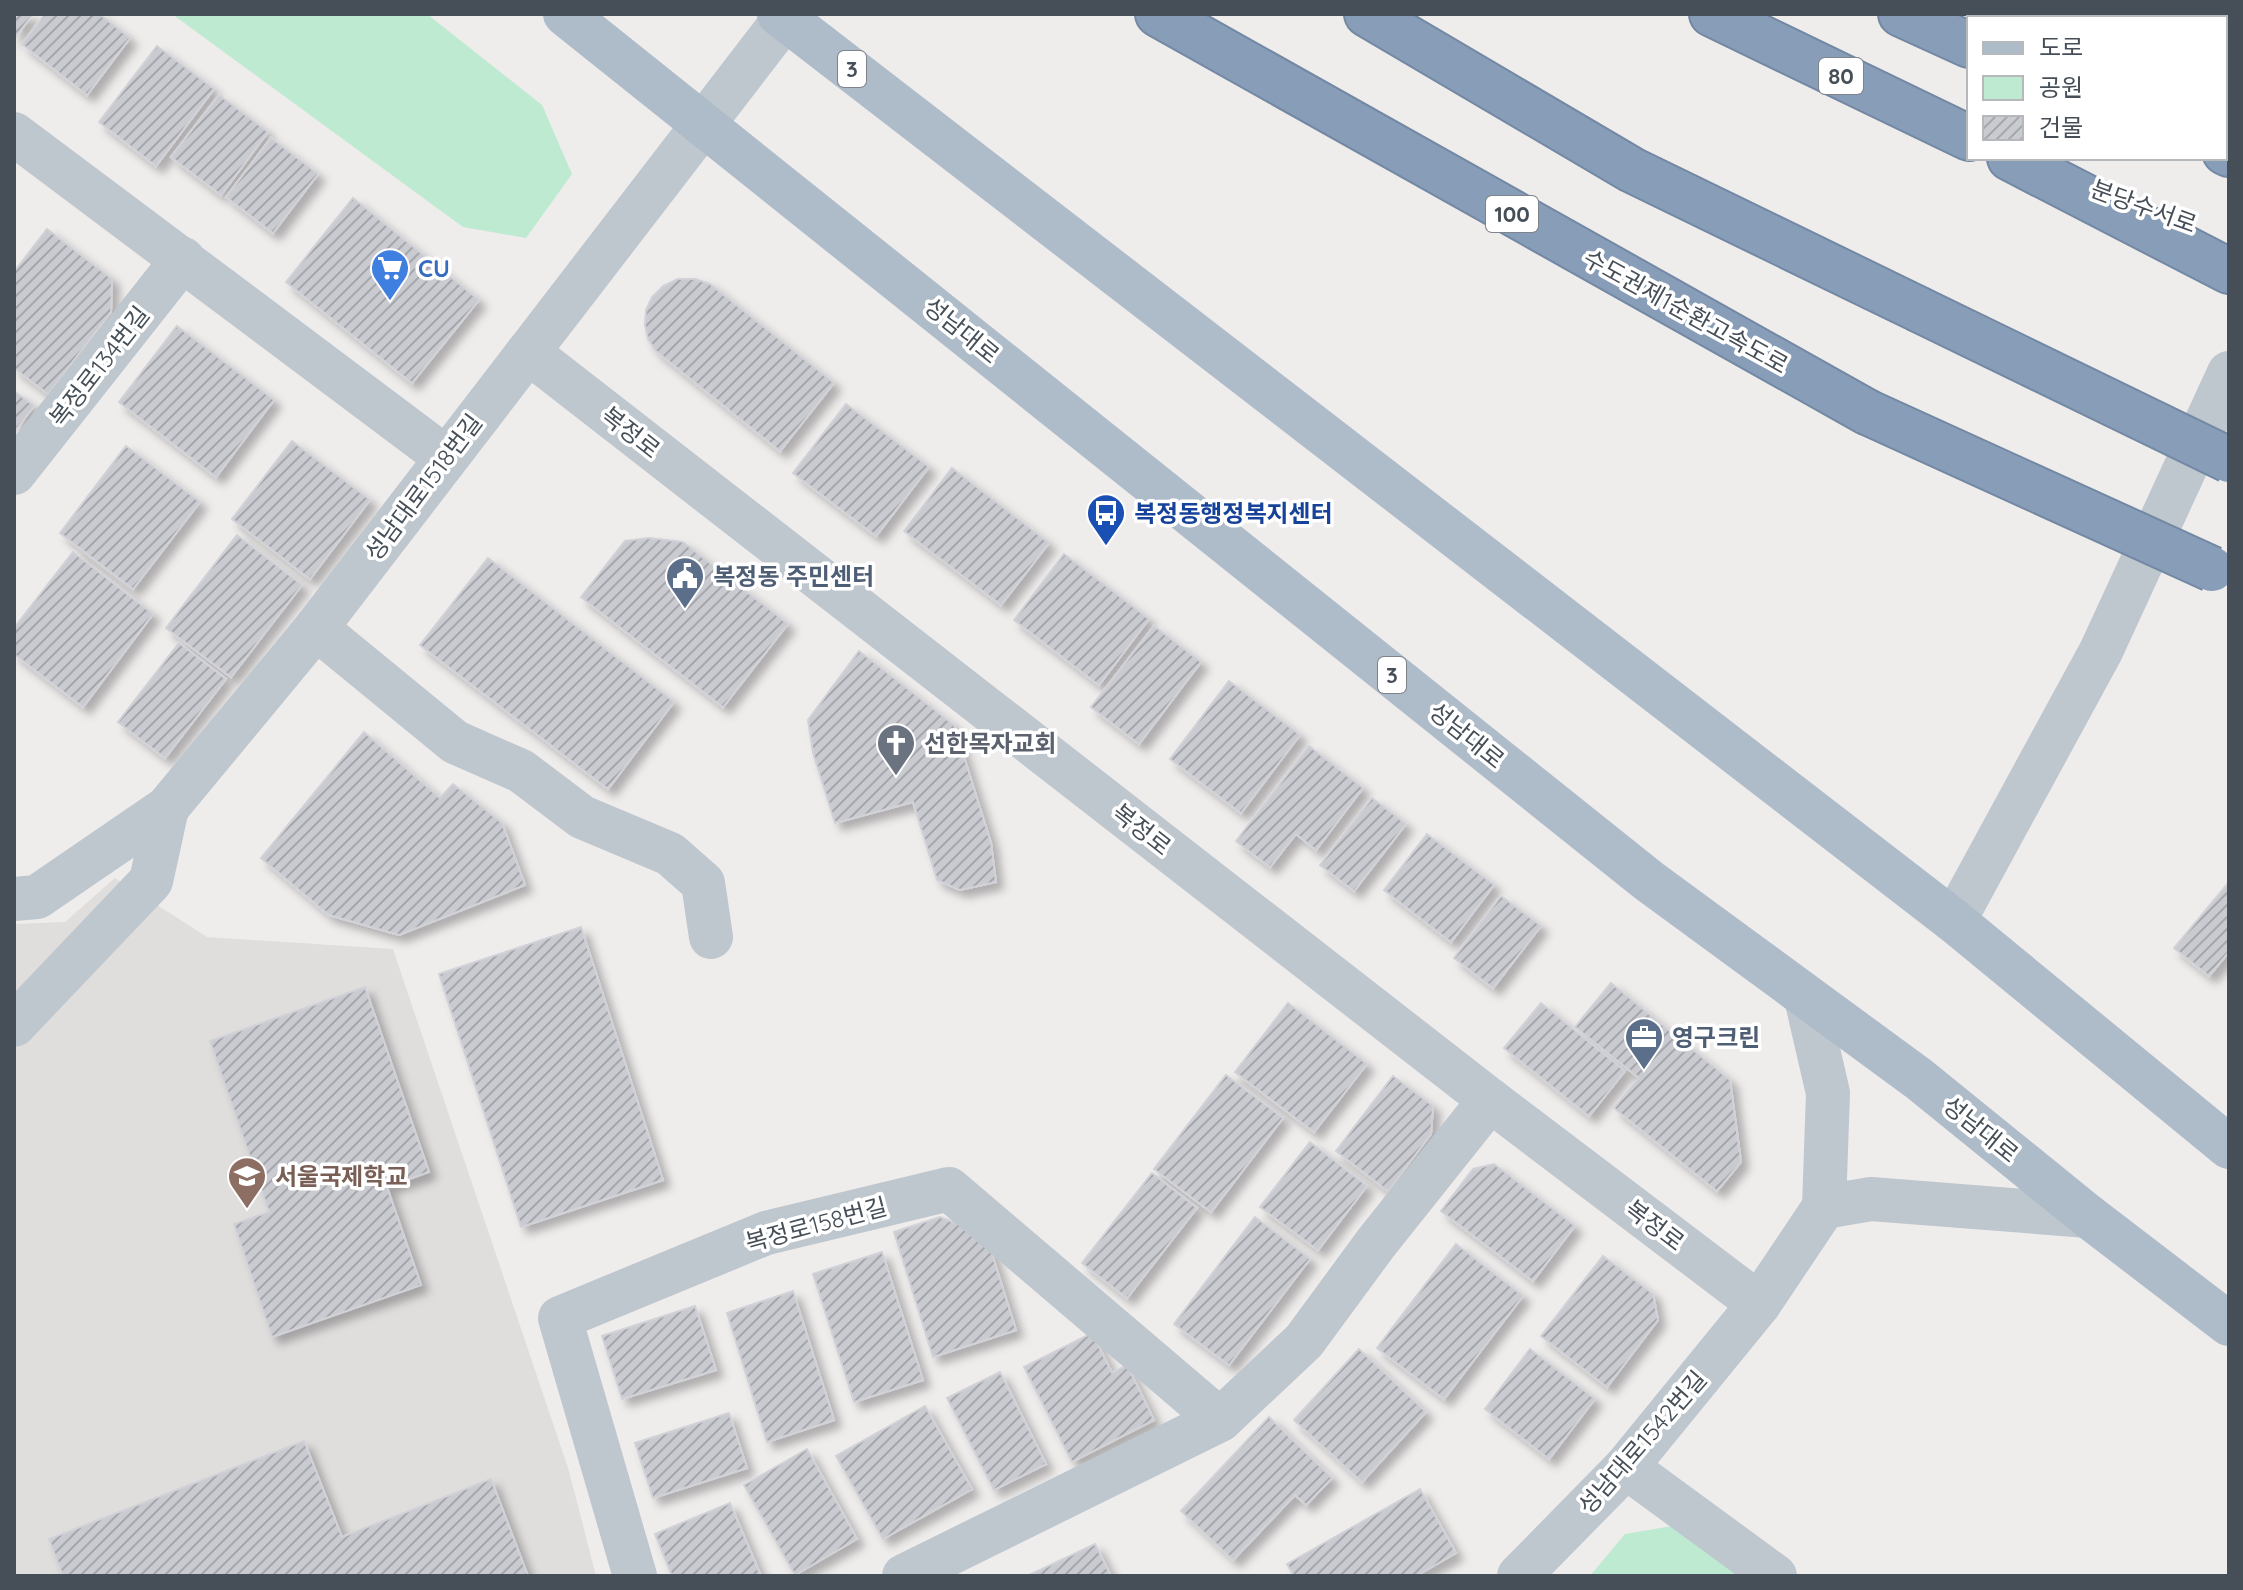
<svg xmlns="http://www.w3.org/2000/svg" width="2243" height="1590" viewBox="0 0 2243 1590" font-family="Quicksand,'Noto Sans KR',sans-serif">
  <defs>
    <pattern id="building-hatch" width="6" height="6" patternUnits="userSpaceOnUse" patternTransform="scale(2)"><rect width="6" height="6" fill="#cacbd1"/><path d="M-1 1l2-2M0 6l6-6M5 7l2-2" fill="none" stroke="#a6a7ac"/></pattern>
    <filter id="shadow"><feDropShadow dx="7" dy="7" stdDeviation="4" flood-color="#0004"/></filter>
  </defs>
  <rect width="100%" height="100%" fill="#efecec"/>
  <polygon fill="#e0dddd" points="115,878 207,937 393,949 569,1471 596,1576 14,1576 14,924 65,922"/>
  <g fill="#bdead0">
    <polygon points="172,14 427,14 542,105 572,174 526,238 463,227"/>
    <polygon points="1672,1526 1744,1576 1590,1576 1625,1534"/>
  </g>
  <g fill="url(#building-hatch)" stroke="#d1d2d8" stroke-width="2" filter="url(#shadow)">
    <polygon points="14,14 33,14 14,39"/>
    <polygon points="45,14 99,14 130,38 87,95 22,44"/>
    <polygon points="157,46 214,89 156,166 99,122"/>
    <polygon points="219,95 268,132 221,195 171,157"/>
    <polygon points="271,138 318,174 273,233 226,197"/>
    <polygon points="353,198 479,300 412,383 286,282"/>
    <polygon points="47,229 112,279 111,312 48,394 14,368 14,272"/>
    <polygon points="678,279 695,279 710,284 834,383 780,451 656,351 648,339 645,325 646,310 652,297 663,286"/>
    <polygon points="177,326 274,400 216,477 119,402"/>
    <polygon points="14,391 34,406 14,432"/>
    <polygon points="846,404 929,467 876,536 793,473"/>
    <polygon points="292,441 370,500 310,579 232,519"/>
    <polygon points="126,446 200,502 133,589 60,533"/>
    <polygon points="952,468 1049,543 1001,605 904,531"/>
    <polygon points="237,535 302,585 231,677 166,628"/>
    <polygon points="649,538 683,542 788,624 723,707 581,597 625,541"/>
    <polygon points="73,552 153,614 83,707 14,654 14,628"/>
    <polygon points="1064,554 1149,619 1099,685 1014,620"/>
    <polygon points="488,558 674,702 608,789 420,645"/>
    <polygon points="1154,626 1201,662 1139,744 1091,707"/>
    <polygon points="179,643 226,679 165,758 118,722"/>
    <polygon points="859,651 954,725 991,843 996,882 960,890 937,880 913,802 835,823 813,753 808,720"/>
    <polygon points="1229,681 1300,735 1241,813 1170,759"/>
    <polygon points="364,732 440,798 453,784 502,823 525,885 399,935 329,915 261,858"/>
    <polygon points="1309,746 1363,788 1316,850 1296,834 1270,867 1236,841"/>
    <polygon points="1372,798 1406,824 1354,891 1320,865"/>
    <polygon points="1427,834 1494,885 1451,942 1384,890"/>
    <polygon points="2229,882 2229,952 2209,976 2174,948"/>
    <polygon points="1501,896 1541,926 1493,988 1454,958"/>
    <polygon points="581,927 663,1180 521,1227 439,974"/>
    <polygon points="1611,983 1730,1080 1741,1162 1717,1191 1614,1108 1639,1078 1575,1027"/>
    <polygon points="365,987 429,1172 387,1187 421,1285 272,1337 234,1224 269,1212 210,1041"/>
    <polygon points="1288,1003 1367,1064 1314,1132 1235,1072"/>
    <polygon points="1541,1003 1625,1071 1589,1116 1504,1048"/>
    <polygon points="1226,1075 1283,1118 1211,1212 1154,1169"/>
    <polygon points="1393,1076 1433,1106 1431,1134 1388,1191 1336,1151"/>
    <polygon points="1310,1142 1367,1186 1318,1250 1260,1207"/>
    <polygon points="1494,1164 1575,1226 1533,1281 1441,1211 1473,1169"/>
    <polygon points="1152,1173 1197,1208 1127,1298 1082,1263"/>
    <polygon points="940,1217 986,1235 1016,1330 933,1357 894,1232"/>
    <polygon points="1255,1217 1310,1259 1229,1365 1174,1324"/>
    <polygon points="1456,1244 1523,1296 1444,1399 1377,1348"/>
    <polygon points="882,1252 923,1380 854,1402 813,1274"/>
    <polygon points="1603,1256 1653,1294 1658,1320 1607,1387 1541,1336"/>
    <polygon points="793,1291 834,1420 767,1442 727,1313"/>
    <polygon points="695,1306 716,1370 622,1399 602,1336"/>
    <polygon points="1092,1333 1112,1373 1127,1365 1154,1420 1072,1462 1024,1367"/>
    <polygon points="1359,1349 1426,1412 1362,1482 1294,1420"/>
    <polygon points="1530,1349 1595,1399 1549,1459 1485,1409"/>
    <polygon points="1000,1372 1046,1464 994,1490 947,1398"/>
    <polygon points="925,1406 972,1489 883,1539 836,1456"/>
    <polygon points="729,1413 747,1468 653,1498 635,1443"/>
    <polygon points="1269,1417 1332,1478 1306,1505 1295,1495 1233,1560 1181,1511"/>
    <polygon points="304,1441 342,1537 491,1479 528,1576 63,1576 49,1539"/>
    <polygon points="807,1449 857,1539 795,1575 744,1485"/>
    <polygon points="1420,1489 1456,1553 1416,1576 1294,1576 1287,1564"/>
    <polygon points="730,1503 761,1576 672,1576 655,1534"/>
    <polygon points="1095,1544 1111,1576 1027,1576"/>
  </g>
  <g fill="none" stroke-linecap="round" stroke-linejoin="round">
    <g stroke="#7388a3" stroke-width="48">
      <g id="highway">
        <polyline points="1158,14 1867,412"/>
        <polyline points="1367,14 1632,170 1918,309"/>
        <polyline points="1712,14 1969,138"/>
        <polyline points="1901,14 1969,45"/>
        <polyline points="2225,152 2229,154"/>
        <polyline points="2010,158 2229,271"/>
      </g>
    </g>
    <g stroke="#bec6ce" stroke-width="44">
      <polyline points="14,134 445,457"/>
      <polyline points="528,352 1490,1100 1759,1304"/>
      <polyline points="14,473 183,259"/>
      <polyline points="316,628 455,742 521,771 582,817 670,854 703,883 711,937"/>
      <polyline points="14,899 37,897 167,808 316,628 785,18"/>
      <polyline points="1954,921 2101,651 2229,373"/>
      <polyline points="14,1025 151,881 167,808"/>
      <polyline points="1824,1207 1871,1199 2088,1216"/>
      <polyline points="1626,1467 1775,1576"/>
      <polyline points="635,1576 560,1318 766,1233 949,1189 1220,1420"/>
      <polyline points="904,1576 1220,1420 1304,1341 1376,1243 1490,1100"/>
      <polyline points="1519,1576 1626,1467 1759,1304 1824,1207 1828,1093 1806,998"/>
    </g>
    <g stroke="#aebbc9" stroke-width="44">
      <polyline points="565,14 1649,881 1919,1079 2088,1216 2229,1324"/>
      <polyline points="779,14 1954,921 2229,1147"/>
    </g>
    <use href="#highway" stroke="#889db8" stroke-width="44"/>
    <g stroke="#7388a3" stroke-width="48" stroke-linecap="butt">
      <g id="highway-bridge">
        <polyline points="1918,309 2229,460"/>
        <polyline points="1867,412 2212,569"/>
      </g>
    </g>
    <use href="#highway-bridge" stroke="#889db8" stroke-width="44"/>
  </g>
  <defs>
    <g id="supermarket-pin" transform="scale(2)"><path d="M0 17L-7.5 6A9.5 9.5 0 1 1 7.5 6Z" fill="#3f7fe0" stroke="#fff"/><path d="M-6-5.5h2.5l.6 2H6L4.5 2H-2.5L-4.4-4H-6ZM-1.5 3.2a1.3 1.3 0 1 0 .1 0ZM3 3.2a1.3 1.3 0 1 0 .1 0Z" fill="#fff"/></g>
    <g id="bus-pin" transform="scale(2)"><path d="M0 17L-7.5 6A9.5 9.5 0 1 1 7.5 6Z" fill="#1a4fb4" stroke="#fff"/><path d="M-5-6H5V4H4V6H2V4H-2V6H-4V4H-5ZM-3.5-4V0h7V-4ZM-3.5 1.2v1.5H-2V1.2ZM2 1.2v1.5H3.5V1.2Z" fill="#fff"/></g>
    <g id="civic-pin" transform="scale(2)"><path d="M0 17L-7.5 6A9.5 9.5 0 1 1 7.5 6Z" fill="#5c6f8a" stroke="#fff"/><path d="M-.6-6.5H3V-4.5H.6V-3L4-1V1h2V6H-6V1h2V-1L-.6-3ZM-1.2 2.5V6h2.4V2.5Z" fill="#fff"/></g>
    <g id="church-pin" transform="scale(2)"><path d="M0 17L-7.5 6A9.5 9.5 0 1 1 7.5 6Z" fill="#6b7280" stroke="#fff"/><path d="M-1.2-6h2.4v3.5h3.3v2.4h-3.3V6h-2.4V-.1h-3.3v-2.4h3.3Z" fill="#fff"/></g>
    <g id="office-pin" transform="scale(2)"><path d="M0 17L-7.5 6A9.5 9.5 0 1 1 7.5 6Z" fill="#5c6f8a" stroke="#fff"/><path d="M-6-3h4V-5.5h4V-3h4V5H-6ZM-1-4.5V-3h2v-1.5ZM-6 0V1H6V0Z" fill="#fff"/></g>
    <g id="school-pin" transform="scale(2)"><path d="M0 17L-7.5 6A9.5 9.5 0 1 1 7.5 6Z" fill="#8d6e63" stroke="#fff"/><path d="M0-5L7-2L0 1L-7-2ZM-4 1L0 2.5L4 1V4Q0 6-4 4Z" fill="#fff"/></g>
  </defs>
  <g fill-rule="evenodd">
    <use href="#supermarket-pin" x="390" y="268"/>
    <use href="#bus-pin" x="1106" y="513"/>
    <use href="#civic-pin" x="685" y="576"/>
    <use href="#church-pin" x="896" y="743"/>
    <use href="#office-pin" x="1644" y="1037"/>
    <use href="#school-pin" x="247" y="1176"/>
  </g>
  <g text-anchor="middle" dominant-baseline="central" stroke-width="7" stroke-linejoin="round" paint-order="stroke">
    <g fill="#fff" stroke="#7e848a" stroke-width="2">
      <rect x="838" y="51" width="28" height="36" rx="6"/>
      <rect x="1819" y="58" width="44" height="36" rx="6"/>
      <rect x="1486" y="196" width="52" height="36" rx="6"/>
      <rect x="1378" y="657" width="28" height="36" rx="6"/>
    </g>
    <g font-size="22" font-weight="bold" fill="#464f58">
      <text x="852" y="69">3</text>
      <text x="1841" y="76">80</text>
      <text x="1512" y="214">100</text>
      <text x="1392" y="675">3</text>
    </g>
    <g font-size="24" fill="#464f58" stroke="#fff">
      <text transform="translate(2144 206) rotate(20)">분당수서로</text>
      <text transform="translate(1686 311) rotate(29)">수도권제1순환고속도로</text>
      <text transform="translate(962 330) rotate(39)">성남대로</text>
      <text transform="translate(99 366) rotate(-52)">복정로134번길</text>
      <text transform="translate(631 432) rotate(38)">복정로</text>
      <text transform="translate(423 487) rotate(-53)">성남대로1518번길</text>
      <text transform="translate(1467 735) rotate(39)">성남대로</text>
      <text transform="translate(1142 829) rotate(38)">복정로</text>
      <text transform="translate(1981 1129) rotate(39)">성남대로</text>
      <text transform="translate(816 1224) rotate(-15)">복정로158번길</text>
      <text transform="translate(1655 1225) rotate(37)">복정로</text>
      <text transform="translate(1642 1442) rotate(-49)">성남대로1542번길</text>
    </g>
    <g font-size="24" font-weight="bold" fill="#366cbe" stroke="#fff" text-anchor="start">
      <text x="418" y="268">CU</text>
    </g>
    <g font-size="24" font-weight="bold" fill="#164399" stroke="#fff" text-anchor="start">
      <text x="1134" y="513">복정동행정복지센터</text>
    </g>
    <g font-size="24" font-weight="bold" fill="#4e5e75" stroke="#fff" text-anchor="start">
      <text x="713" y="576">복정동 주민센터</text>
      <text x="1672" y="1037">영구크린</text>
    </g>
    <g font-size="24" font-weight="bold" fill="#5b616d" stroke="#fff" text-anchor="start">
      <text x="924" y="743">선한목자교회</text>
    </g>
    <g font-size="24" font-weight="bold" fill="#785e54" stroke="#fff" text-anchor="start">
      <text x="275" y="1176">서울국제학교</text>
    </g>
  </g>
  <rect width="2243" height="1590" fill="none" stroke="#464f58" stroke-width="32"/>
  <rect x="1967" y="16" width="260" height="144" fill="#ffffff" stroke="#b5b9bc" stroke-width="2"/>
  <rect x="1983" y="42" width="40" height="12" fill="#aebbc9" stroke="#b5b9bc" stroke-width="2"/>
  <text x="2039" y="56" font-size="24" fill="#464f58">도로</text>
  <rect x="1983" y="76" width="40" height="24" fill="#bdead0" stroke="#b5b9bc" stroke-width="2"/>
  <text x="2039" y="96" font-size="24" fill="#464f58">공원</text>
  <rect x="1983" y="116" width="40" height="24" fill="url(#building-hatch)" stroke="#b5b9bc" stroke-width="2"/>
  <text x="2039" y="136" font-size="24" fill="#464f58">건물</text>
</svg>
